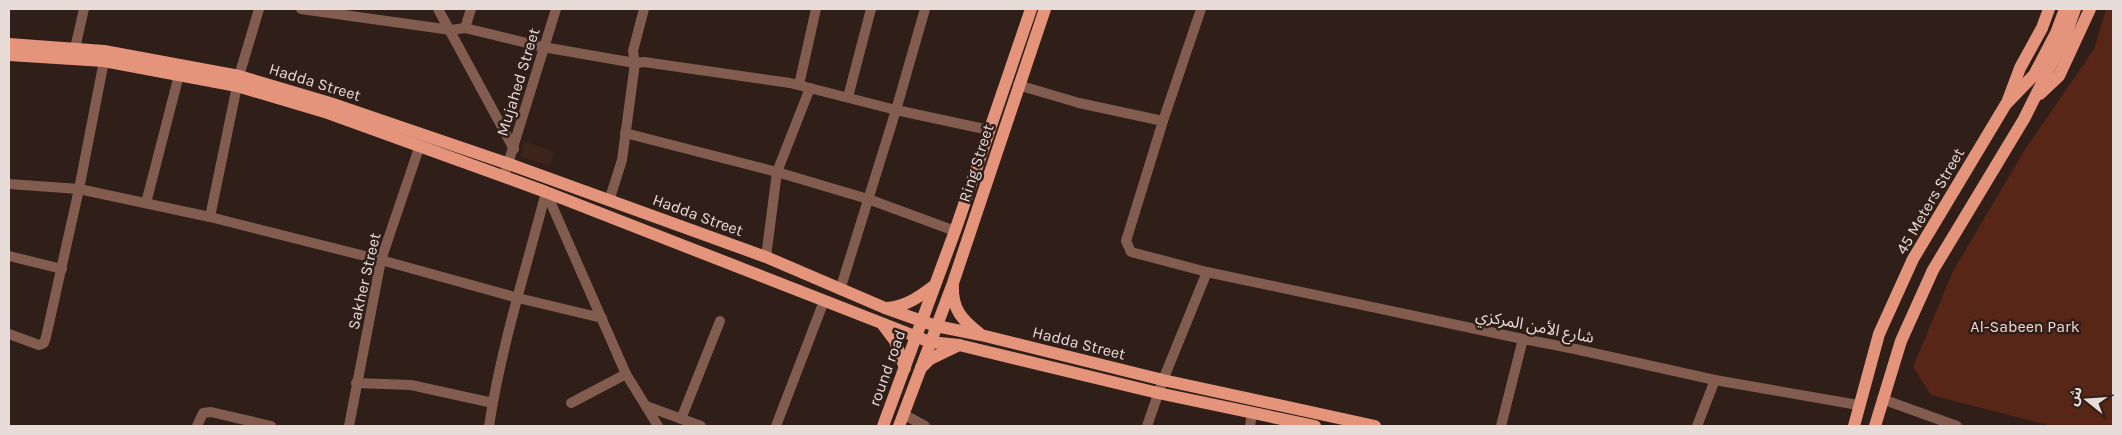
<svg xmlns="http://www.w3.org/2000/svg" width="2122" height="435" viewBox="0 0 2122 435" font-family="Karla,'Noto Sans Arabic',sans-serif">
  <rect width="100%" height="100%" fill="#301e19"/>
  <polygon fill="#3c241c" points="524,141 555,153 549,166 521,157"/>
  <polygon fill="#572616" points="2106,9 2113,9 2113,426 2051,426 1931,395 1913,367 1953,271 2024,151 2094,49"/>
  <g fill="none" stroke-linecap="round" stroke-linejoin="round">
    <g stroke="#835c50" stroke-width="10">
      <polyline points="301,9 451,30 465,28 543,47 635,63 644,62 790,83 896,110 989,130"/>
      <polyline points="438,9 514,149"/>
      <polyline points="1201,9 1163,121 1126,241 1131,252 1207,272 1523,339 1575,349 1715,380 1858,405"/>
      <polyline points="465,28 471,9"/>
      <polyline points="75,48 84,9"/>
      <polyline points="239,76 259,9"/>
      <polyline points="799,85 816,9"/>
      <polyline points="1018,85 1079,103 1163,121"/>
      <polyline points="848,97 871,9"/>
      <polyline points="625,133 777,172 868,199 955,231"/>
      <polyline points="506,170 556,9"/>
      <polyline points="9,184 79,189 210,217 381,260 518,298 602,318"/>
      <polyline points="546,192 626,374 658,426"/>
      <polyline points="609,201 622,160 635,63 633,51 644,9"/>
      <polyline points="146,203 179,75"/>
      <polyline points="210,217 237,86"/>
      <polyline points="9,256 62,269"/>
      <polyline points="766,257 777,172 810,88"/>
      <polyline points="840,290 896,110 925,9"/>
      <polyline points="9,334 39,345 44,343 46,337 79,189 104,61"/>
      <polyline points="356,383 411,385 493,403"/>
      <polyline points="1882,399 1957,426"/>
      <polyline points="571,403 626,374"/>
      <polyline points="646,406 701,426"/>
      <polyline points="903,414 925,426"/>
      <polyline points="681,419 720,321"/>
      <polyline points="197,426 203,413 211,412 271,426"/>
      <polyline points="349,426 381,260 420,145"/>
      <path d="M489,426C501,347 526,269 546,192"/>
      <polyline points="776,426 824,301"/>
      <polyline points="1147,426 1163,380 1207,272"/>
      <polyline points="1250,426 1252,413"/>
      <polyline points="1501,426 1523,339"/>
      <polyline points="1697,426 1715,380"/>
    </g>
    <g stroke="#e3947b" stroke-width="12">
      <polyline points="9,44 104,51 239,76 330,103 509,164 766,257 885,308 936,326 981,335 1163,380 1375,426"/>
      <polyline points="9,55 104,61 237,86 328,113 546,192 930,342 959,345 1158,393 1315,426"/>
      <polyline points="2040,94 2059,76 2090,9"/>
      <polyline points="2008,100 2020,68 2042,28 2049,9"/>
      <path d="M953,286C952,309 962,320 979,333"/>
      <path d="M887,308C907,306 919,297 935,285"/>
      <polyline points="883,325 895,341 905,368"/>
      <polyline points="921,368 930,359 959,345"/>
      <polyline points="883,426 955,231 1031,9"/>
      <polyline points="899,426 953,283 1045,9"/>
      <polyline points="1854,426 1879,334 1913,259 2006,104 2034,75 2056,33 2065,9"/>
      <polyline points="1875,426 1901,341 1933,270 2024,119 2065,37 2075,9"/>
    </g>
  </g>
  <g text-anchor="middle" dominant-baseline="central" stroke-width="5" stroke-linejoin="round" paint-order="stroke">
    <g font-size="16" fill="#e8dcd8" stroke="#301e19">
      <text transform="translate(315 82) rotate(17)">Hadda Street</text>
      <text transform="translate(518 82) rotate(-73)">Mujahed Street</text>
      <text transform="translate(976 163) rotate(-72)">Ring Street</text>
      <text transform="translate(1930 201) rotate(-60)">45 Meters Street</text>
      <text transform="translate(698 215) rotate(20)">Hadda Street</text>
      <text transform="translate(364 281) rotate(-77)">Sakher Street</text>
      <text transform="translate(1535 326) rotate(11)">شارع الأمن المركزي</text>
      <text transform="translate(1079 343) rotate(14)">Hadda Street</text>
      <text transform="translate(887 368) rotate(-70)">round road</text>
    </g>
    <g font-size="16" fill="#f2d8d0" stroke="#301e19">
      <text x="2025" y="326">Al-Sabeen Park</text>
    </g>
  </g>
  <rect width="2122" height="435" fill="none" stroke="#e8dcd8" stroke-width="20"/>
  <g transform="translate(2087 400) rotate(287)" stroke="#301e19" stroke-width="4" paint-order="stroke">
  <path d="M0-4L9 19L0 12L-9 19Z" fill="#e8dcd8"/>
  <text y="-8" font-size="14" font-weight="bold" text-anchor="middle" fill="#e8dcd8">ش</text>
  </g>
</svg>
